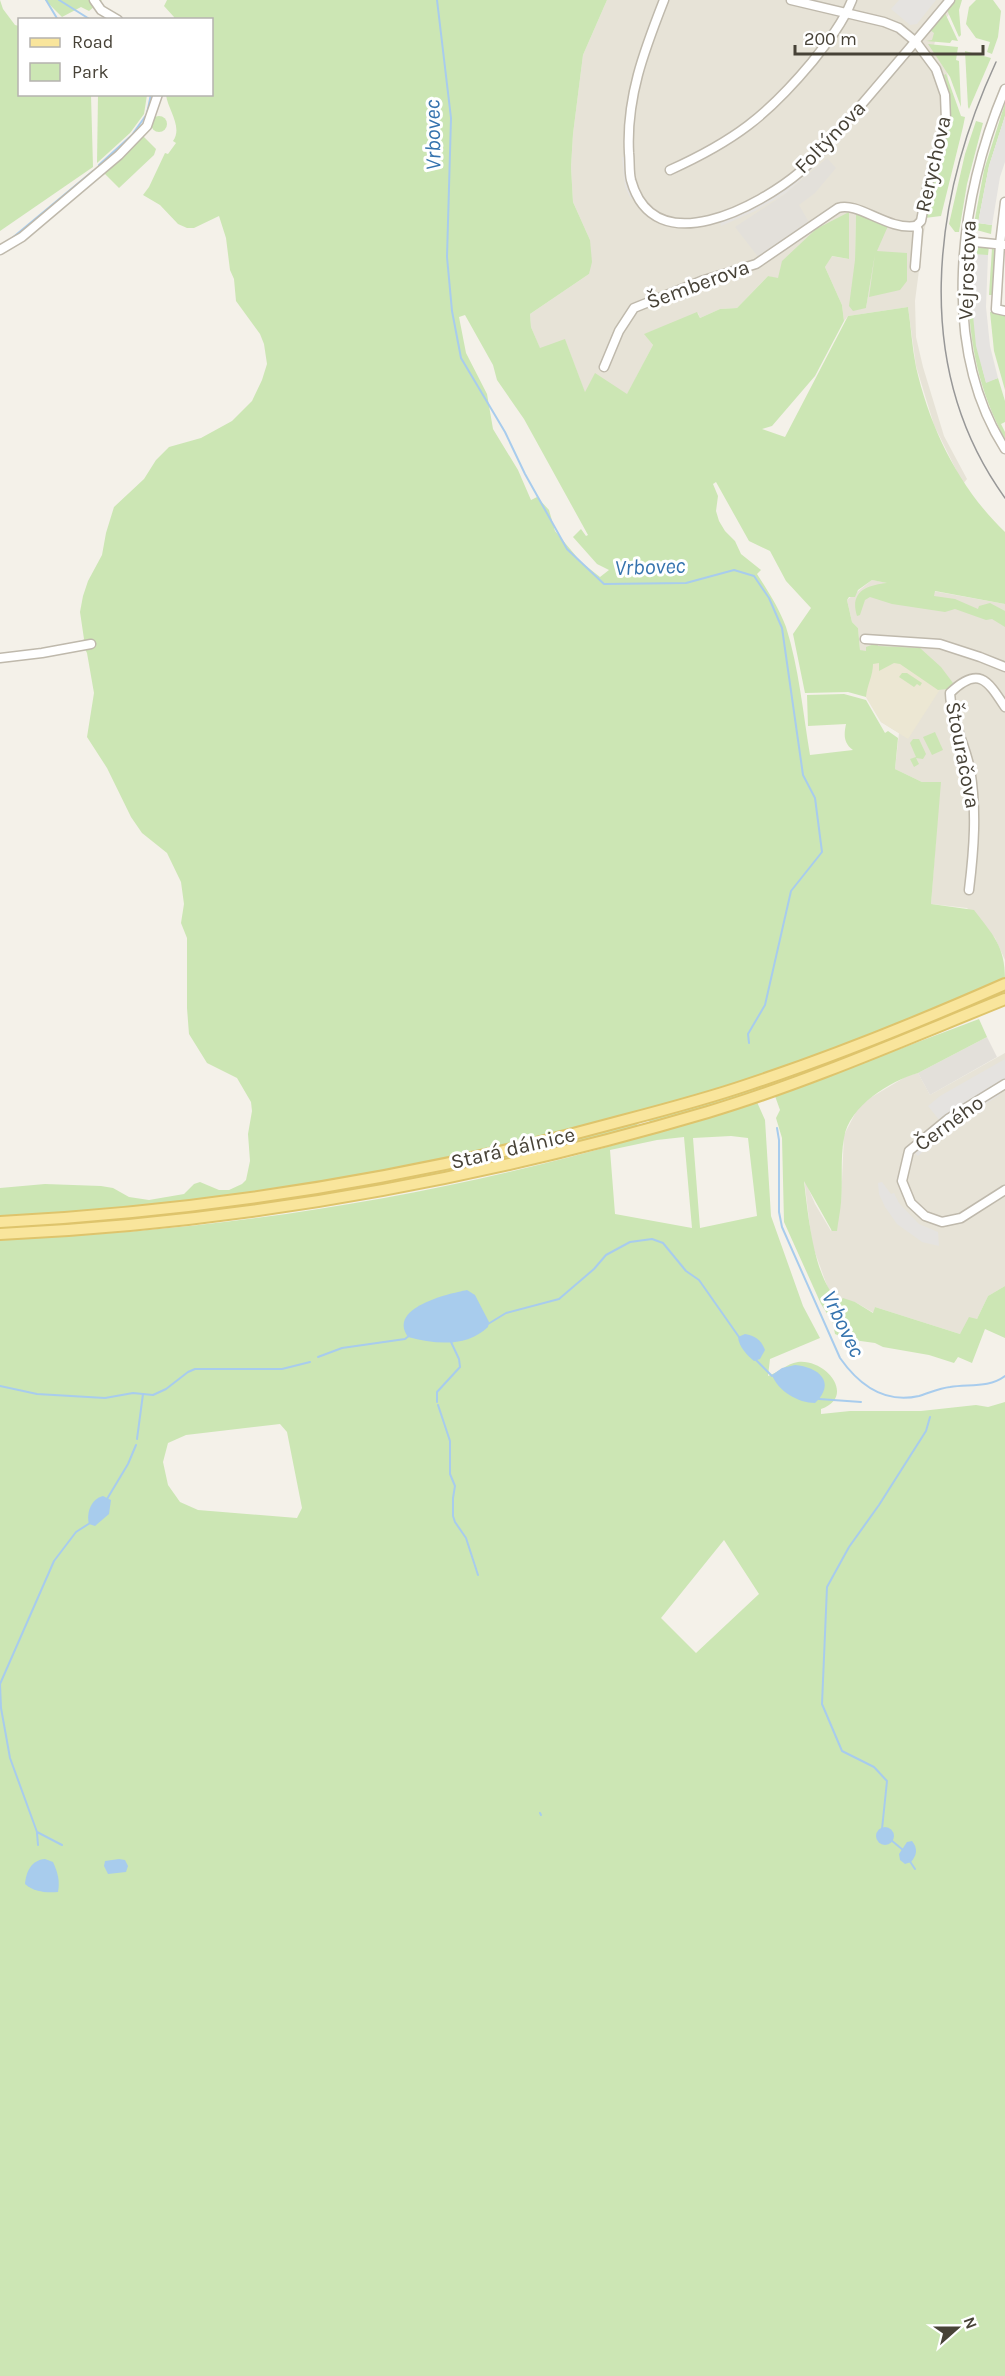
<svg xmlns="http://www.w3.org/2000/svg" width="1005" height="2376" viewBox="0 0 1005 2376" font-family="Karla,sans-serif">
  <rect width="100%" height="100%" fill="#f4f1e9"/>
  <g fill="#e7e3d7" fill-rule="evenodd">
    <path d="M607,0H959L938,30L933,49L947,71L954,125L935,179L924,232L915,301L916,337L923,367L944,436L967,479L963,484L934,425L916,366L908,307L848,316L844,321L842,305L825,267L831,256L849,259V212L778,279L768,276L737,308L720,309L700,318L698,313L645,334L653,345L627,395L595,374L585,393L565,340L540,349L531,327L530,314L589,274L590,240L573,202L571,167L573,134L583,55ZM856,214L874,257L866,308L855,260Z"/>
    <polygon points="872,580 1005,604 1005,960 995,938 967,908 931,904 940,782 922,782 895,769 899,733 881,722 866,697 864,652 860,650 858,628 852,622 847,600"/>
    <polygon points="1005,1053 1005,1286 988,1296 977,1319 960,1334 875,1307 874,1313 855,1302 840,1301 830,1294 812,1244 804,1178 815,1204 831,1231 841,1203 844,1135 858,1108 870,1098 907,1076 918,1073 930,1095"/>
  </g>
  <g fill="#e3e0da">
    <polygon points="827,158 836,168 815,193 799,205 810,224 759,258 735,227 784,195"/>
    <polygon points="987,1037 997,1057 930,1095 918,1073"/>
  </g>
  <polygon fill="#ece7d3" points="864,652 948,677 908,739 881,722 866,697"/>
  <g fill="#cce6b4" fill-rule="evenodd">
    <polygon points="0,0 3,9 15,25 19,26 20,94 91,95 93,167 0,231"/>
    <polygon points="45,0 102,0 89,11 81,7 62,17"/>
    <path d="M167,0H607L583,55L573,134L571,167L573,202L590,240L592,262L589,274L530,314L531,327L540,348L565,339L585,392L595,373L627,394L653,345L644,334L697,312L700,318L720,309L737,308L768,276L778,278L782,261L816,229L849,212V259L832,256L825,267L842,305L844,321L815,376L772,426L762,429L785,437L848,316L908,307C911,327 912,347 916,367C930,428 959,488 1005,532V604L935,591L934,596L955,599L978,609L979,606L990,603L1005,611V627L992,619L986,620L955,609L945,612L892,604L870,597L865,600L860,615L857,616C849,591 868,585 887,583L872,580L858,590L855,597H849L847,600L852,622L858,628L860,650L866,651V647L877,643L878,646L920,648L941,667L953,683L947,689L938,690L900,664L894,663L879,671V663L873,664C873,676 867,685 866,697L848,692L805,693L793,634L811,608L786,581L770,551L749,541L716,482L713,484L718,496L716,511L719,521L725,531L735,541L741,554L761,570L757,574C768,591 779,608 786,627C799,668 803,713 810,755L853,750C843,743 844,734 846,724L808,726L807,695L844,694L866,700L885,733L888,731L898,738L895,769L922,782H941L931,904L974,910C993,935 1005,946 1005,979C919,1017 832,1054 743,1082C502,1157 252,1205 0,1217V1188L45,1184L101,1186L113,1188L129,1197L149,1200L184,1194L194,1184L200,1182L219,1190H229L242,1184L246,1180L250,1161L248,1134L252,1111L251,1102L237,1078L207,1063L189,1034L187,1008V938L181,923L184,904L181,882L167,853L142,833L131,817L107,768L87,737L94,693L87,653L82,643L84,639L80,612L83,596L88,581L102,555L106,533L114,507L144,479L156,460L169,447L201,438L232,421L252,401L262,380L267,364L264,344L260,334L236,301L234,279L230,270L226,238L219,216L194,228H187L178,224L160,205L143,195L149,187L165,153L168,154L176,143L173,141C183,127 168,110 166,95L212,94V20L174,19V17L164,6ZM465,315L493,365L497,380L524,419L588,535L586,536L581,529L573,537L597,564L609,570L600,577L581,562L555,531L549,510L537,497L531,500L518,470L493,429L487,394L466,353L459,317Z"/>
    <polygon points="955,0 962,0 959,10 961,35 959,37 947,10"/>
    <polygon points="976,0 993,0 1001,11 998,37 992,54 987,52 990,42 976,38 966,24 969,7"/>
    <polygon points="945,13 958,41 952,40 950,43 926,41 932,40 934,33 930,30"/>
    <polygon points="928,44 958,47 956,60 959,61 961,107 950,77"/>
    <polygon points="965,51 991,58 969,109 968,107"/>
    <path d="M946,74L961,116L965,117L963,127L941,216L925,218C928,204 931,190 935,176C946,139 958,114 944,75Z"/>
    <polygon points="98,95 147,95 144,114 130,133 97,163"/>
    <polygon points="1005,103 1005,116 989,166 978,223 992,225 991,234 973,229 984,170"/>
    <circle cx="159" cy="124" r="8"/>
    <polygon points="976,121 983,123 967,184 959,232 955,232 949,224 965,154"/>
    <polygon points="142,135 156,149 154,155 119,188 104,173"/>
    <polygon points="856,214 888,226 877,251 907,253 907,281 900,290 869,297 875,254 866,308 853,311 849,306 855,260"/>
    <path d="M977,245L989,246L988,255H974C973,303 973,335 986,382L998,378L1005,401V422L1001,424L1005,432V439C973,381 964,317 971,252Z"/>
    <polygon points="992,248 996,251 994,295 989,295"/>
    <polygon points="990,312 1005,313 1005,390 994,351"/>
    <polygon points="902,673 907,673 922,683 920,686 917,684 914,687 899,677"/>
    <polygon points="935,732 943,750 932,755 923,737"/>
    <polygon points="913,739 919,739 926,754 923,759 916,758 919,764 914,767 910,759 916,757 910,743"/>
    <path d="M1005,991V994C889,1044 771,1088 650,1123L649,1120C770,1083 889,1040 1005,991Z"/>
    <path d="M979,1019L987,1037L918,1073C890,1081 849,1106 844,1138C840,1159 843,1182 841,1203C840,1213 838,1222 837,1231H832L804,1181C808,1213 814,1283 840,1301L843,1298L855,1302L873,1313L875,1307L960,1334L969,1317L977,1319L988,1296L1005,1286V1338L985,1329L972,1363L958,1357L954,1363L929,1355L883,1347L875,1343L846,1339L835,1334L833,1323L821,1304L784,1222L782,1138L776,1118L780,1110L775,1096Z"/>
    <path d="M757,1102L765,1120L771,1216L803,1306L820,1338L770,1359L768,1376C778,1373 786,1364 798,1362C827,1359 856,1397 821,1409V1414L850,1411H921L976,1405L988,1407L1005,1402V2376H0V1239C192,1233 384,1205 570,1157C633,1141 695,1119 757,1102ZM731,1136L748,1138L757,1216L700,1228L693,1138ZM684,1137L692,1228L615,1214L610,1150L657,1140ZM280,1424L287,1432L302,1508L297,1518L198,1510L180,1502L168,1485L163,1462L168,1443L186,1435ZM724,1540L759,1594L696,1653L661,1618Z"/>
    <path d="M637,1123L638,1127L518,1157L420,1178L277,1203L279,1200C400,1181 519,1154 637,1123Z"/>
    <polygon points="255,1203 260,1205 116,1222 0,1230 0,1226 156,1215"/>
  </g>
  <g fill="#e5e3e0">
    <polygon points="899,0 936,0 917,24 910,25 891,9"/>
    <polygon points="1005,116 1005,162 1000,177 992,225 978,223 989,166"/>
    <polygon points="622,157 627,157 630,186 635,197 631,199 625,187"/>
    <polygon points="816,160 819,163 786,193 755,211 721,226 720,222 753,207"/>
    <polygon points="974,254 988,255 986,307 990,346 998,378 986,383 976,346 972,305"/>
    <polygon points="1005,1059 1005,1088 999,1091 1000,1095 960,1120 953,1112 940,1121 928,1106 940,1096"/>
    <polygon points="944,1125 947,1129 918,1156 915,1153"/>
    <polygon points="882,1182 891,1194 894,1193 899,1203 919,1224 938,1232 939,1246 922,1242 897,1224 885,1207 879,1194 878,1183"/>
  </g>
  <g fill="#a8cced">
    <path d="M467,1290L475,1295L489,1322L488,1327C466,1348 435,1344 408,1337C387,1308 447,1294 467,1290Z"/>
    <path d="M745,1334C756,1336 761,1340 765,1350L760,1359L754,1361C747,1355 739,1347 738,1337Z"/>
    <path d="M795,1365C818,1367 837,1382 815,1403C798,1403 778,1391 772,1375L782,1368Z"/>
    <path d="M103,1496L111,1500L109,1514L95,1526L89,1524C86,1513 91,1499 103,1496Z"/>
    <circle cx="885" cy="1836" r="9"/>
    <path d="M912,1841C918,1848 917,1855 911,1862L905,1864L900,1860L899,1854L907,1842Z"/>
    <path d="M45,1859L53,1862C58,1873 60,1881 58,1892C46,1893 34,1892 25,1884C26,1872 31,1860 45,1859Z"/>
    <polygon points="119,1859 125,1860 128,1866 126,1872 108,1874 104,1866 105,1861"/>
  </g>
  <g fill="none" stroke-linecap="round" stroke-linejoin="round">
    <g stroke="#a8cced" stroke-width="2">
      <polyline points="46,0 58,20"/>
      <polyline points="59,0 91,20"/>
      <polyline points="437,0 451,118 447,257 452,311 461,358 505,432 525,474 567,549 604,584 686,583 734,570 754,576 769,598 782,628 803,775 815,798 822,852 791,891 765,1005 748,1034 749,1043"/>
      <polyline points="99,165 132,135 147,114 151,94"/>
      <polyline points="11,239 93,171"/>
      <path d="M777,1128L779,1140V1212L782,1227L840,1358C859,1385 884,1404 919,1396C929,1393 940,1388 950,1387C969,1384 989,1388 1005,1376"/>
      <polyline points="488,1324 506,1313 559,1299 594,1269 606,1255 630,1242 652,1239 663,1243 686,1271 699,1280 739,1337"/>
      <polyline points="318,1357 342,1348 405,1339 410,1335"/>
      <polyline points="755,1359 772,1376"/>
      <polyline points="0,1386 37,1394 105,1398 133,1393 153,1395 166,1389 188,1372 195,1369 282,1369 310,1362"/>
      <polyline points="819,1399 861,1402"/>
      <polyline points="437,1402 437,1392 460,1367 459,1359 451,1342 453,1341"/>
      <polyline points="438,1405 450,1441 450,1474 455,1486 453,1498 453,1516 455,1522 466,1538 478,1575"/>
      <polyline points="137,1439 143,1394"/>
      <polyline points="107,1499 128,1464 136,1445"/>
      <polyline points="540,1813 541,1815"/>
      <polyline points="882,1829 887,1781 874,1767 842,1751 822,1704 827,1587 849,1547 879,1505 926,1431 930,1417"/>
      <polyline points="37,1833 38,1845"/>
      <polyline points="891,1840 903,1850"/>
      <polyline points="62,1845 37,1832 10,1758 1,1708 0,1684 54,1561 76,1532 90,1523"/>
      <polyline points="909,1860 915,1869"/>
    </g>
    <g stroke="#bfb9ac" stroke-width="11">
      <g id="minor">
        <polyline points="94,0 101,10 118,20"/>
        <path d="M664,0C644,51 626,98 629,153C630,162 629,172 631,180C654,264 760,206 801,171C823,151 843,127 862,104C892,69 921,35 950,0"/>
        <polyline points="791,0 884,22 899,28 916,42 936,69 945,95 946,120 928,184 921,221 916,226"/>
        <path d="M1005,89C959,197 939,346 1005,449"/>
        <path d="M670,170C734,141 767,116 812,62C827,43 843,23 852,0"/>
        <polyline points="1005,202 1000,244 996,309 1005,311"/>
        <polyline points="966,241 1005,245"/>
        <polyline points="0,250 22,237 119,155 147,126 158,94"/>
        <polyline points="915,267 918,230 916,226"/>
        <path d="M604,367L619,331L634,308L701,281L756,264L838,208C858,201 888,231 916,226"/>
        <polyline points="865,639 940,644 980,657 1005,667"/>
        <polyline points="0,658 42,653 91,644"/>
        <path d="M969,890C974,849 977,810 970,769C965,743 951,720 950,693C979,665 988,681 1005,707"/>
        <polyline points="1005,1084 948,1119 909,1151 902,1181 911,1203 925,1216 942,1222 961,1218 1005,1190"/>
      </g>
    </g>
    <g stroke="#dec46c" stroke-width="14">
      <g id="major">
        <path d="M0,1222C211,1211 419,1177 622,1121C664,1110 706,1099 747,1085C835,1056 921,1021 1005,984"/>
        <path d="M0,1234C240,1223 478,1180 708,1112C808,1082 908,1038 1005,999"/>
      </g>
    </g>
    <use href="#minor" stroke="#fff" stroke-width="8"/>
    <use href="#major" stroke="#f9e59c" stroke-width="10"/>
    <path stroke="#979797" stroke-width="1.5" d="M996,62C932,201 911,368 1005,498"/>
  </g>
  <g text-anchor="middle" dominant-baseline="central" stroke-width="6" stroke-linejoin="round" paint-order="stroke">
    <g font-size="21" fill="#474237" stroke="#fff">
      <text transform="translate(830 137) rotate(-46)">Foltýnova</text>
      <text transform="translate(933 164) rotate(-77)">Rerychova</text>
      <text transform="translate(967 270) rotate(-88)">Vejrostova</text>
      <text transform="translate(698 284) rotate(-20)">Šemberova</text>
      <text transform="translate(963 755) rotate(79)">Štouračova</text>
      <text transform="translate(949 1123) rotate(-36)">Černého</text>
      <text transform="translate(513 1148) rotate(-13)">Stará dálnice</text>
    </g>
    <g font-size="22" font-style="italic" fill="#3573ae" stroke="#fff">
      <text transform="translate(433 135) rotate(-91)">Vrbovec</text>
      <text transform="translate(650 567) rotate(-2)">Vrbovec</text>
      <text transform="translate(843 1324) rotate(64)">Vrbovec</text>
    </g>
  </g>
  <rect x="18" y="18" width="195" height="78" fill="#ffffff" stroke="#b5b3af" stroke-width="1.5"/>
  <rect x="30" y="38" width="30" height="9" fill="#f9e59c" stroke="#b5b3af" stroke-width="1.5"/>
  <text x="72" y="48" font-size="18" fill="#474237">Road</text>
  <rect x="30" y="63" width="30" height="18" fill="#cce6b4" stroke="#b5b3af" stroke-width="1.5"/>
  <text x="72" y="78" font-size="18" fill="#474237">Park</text>
  <g transform="translate(957 2328) rotate(69)" stroke="#ffffff" stroke-width="4.5" paint-order="stroke">
  <path d="M0-4.5L10 22L0 15L-10 22Z" fill="#474237"/>
  <text y="-9" font-size="16" font-weight="bold" text-anchor="middle" fill="#474237">N</text>
  </g>
  <path d="M795 45v9h188v-9" fill="none" stroke="#474237" stroke-width="3"/>
  <text x="804" y="45" font-size="18" fill="#474237" stroke="#ffffff" stroke-width="4.5" paint-order="stroke">200 m</text>
</svg>
